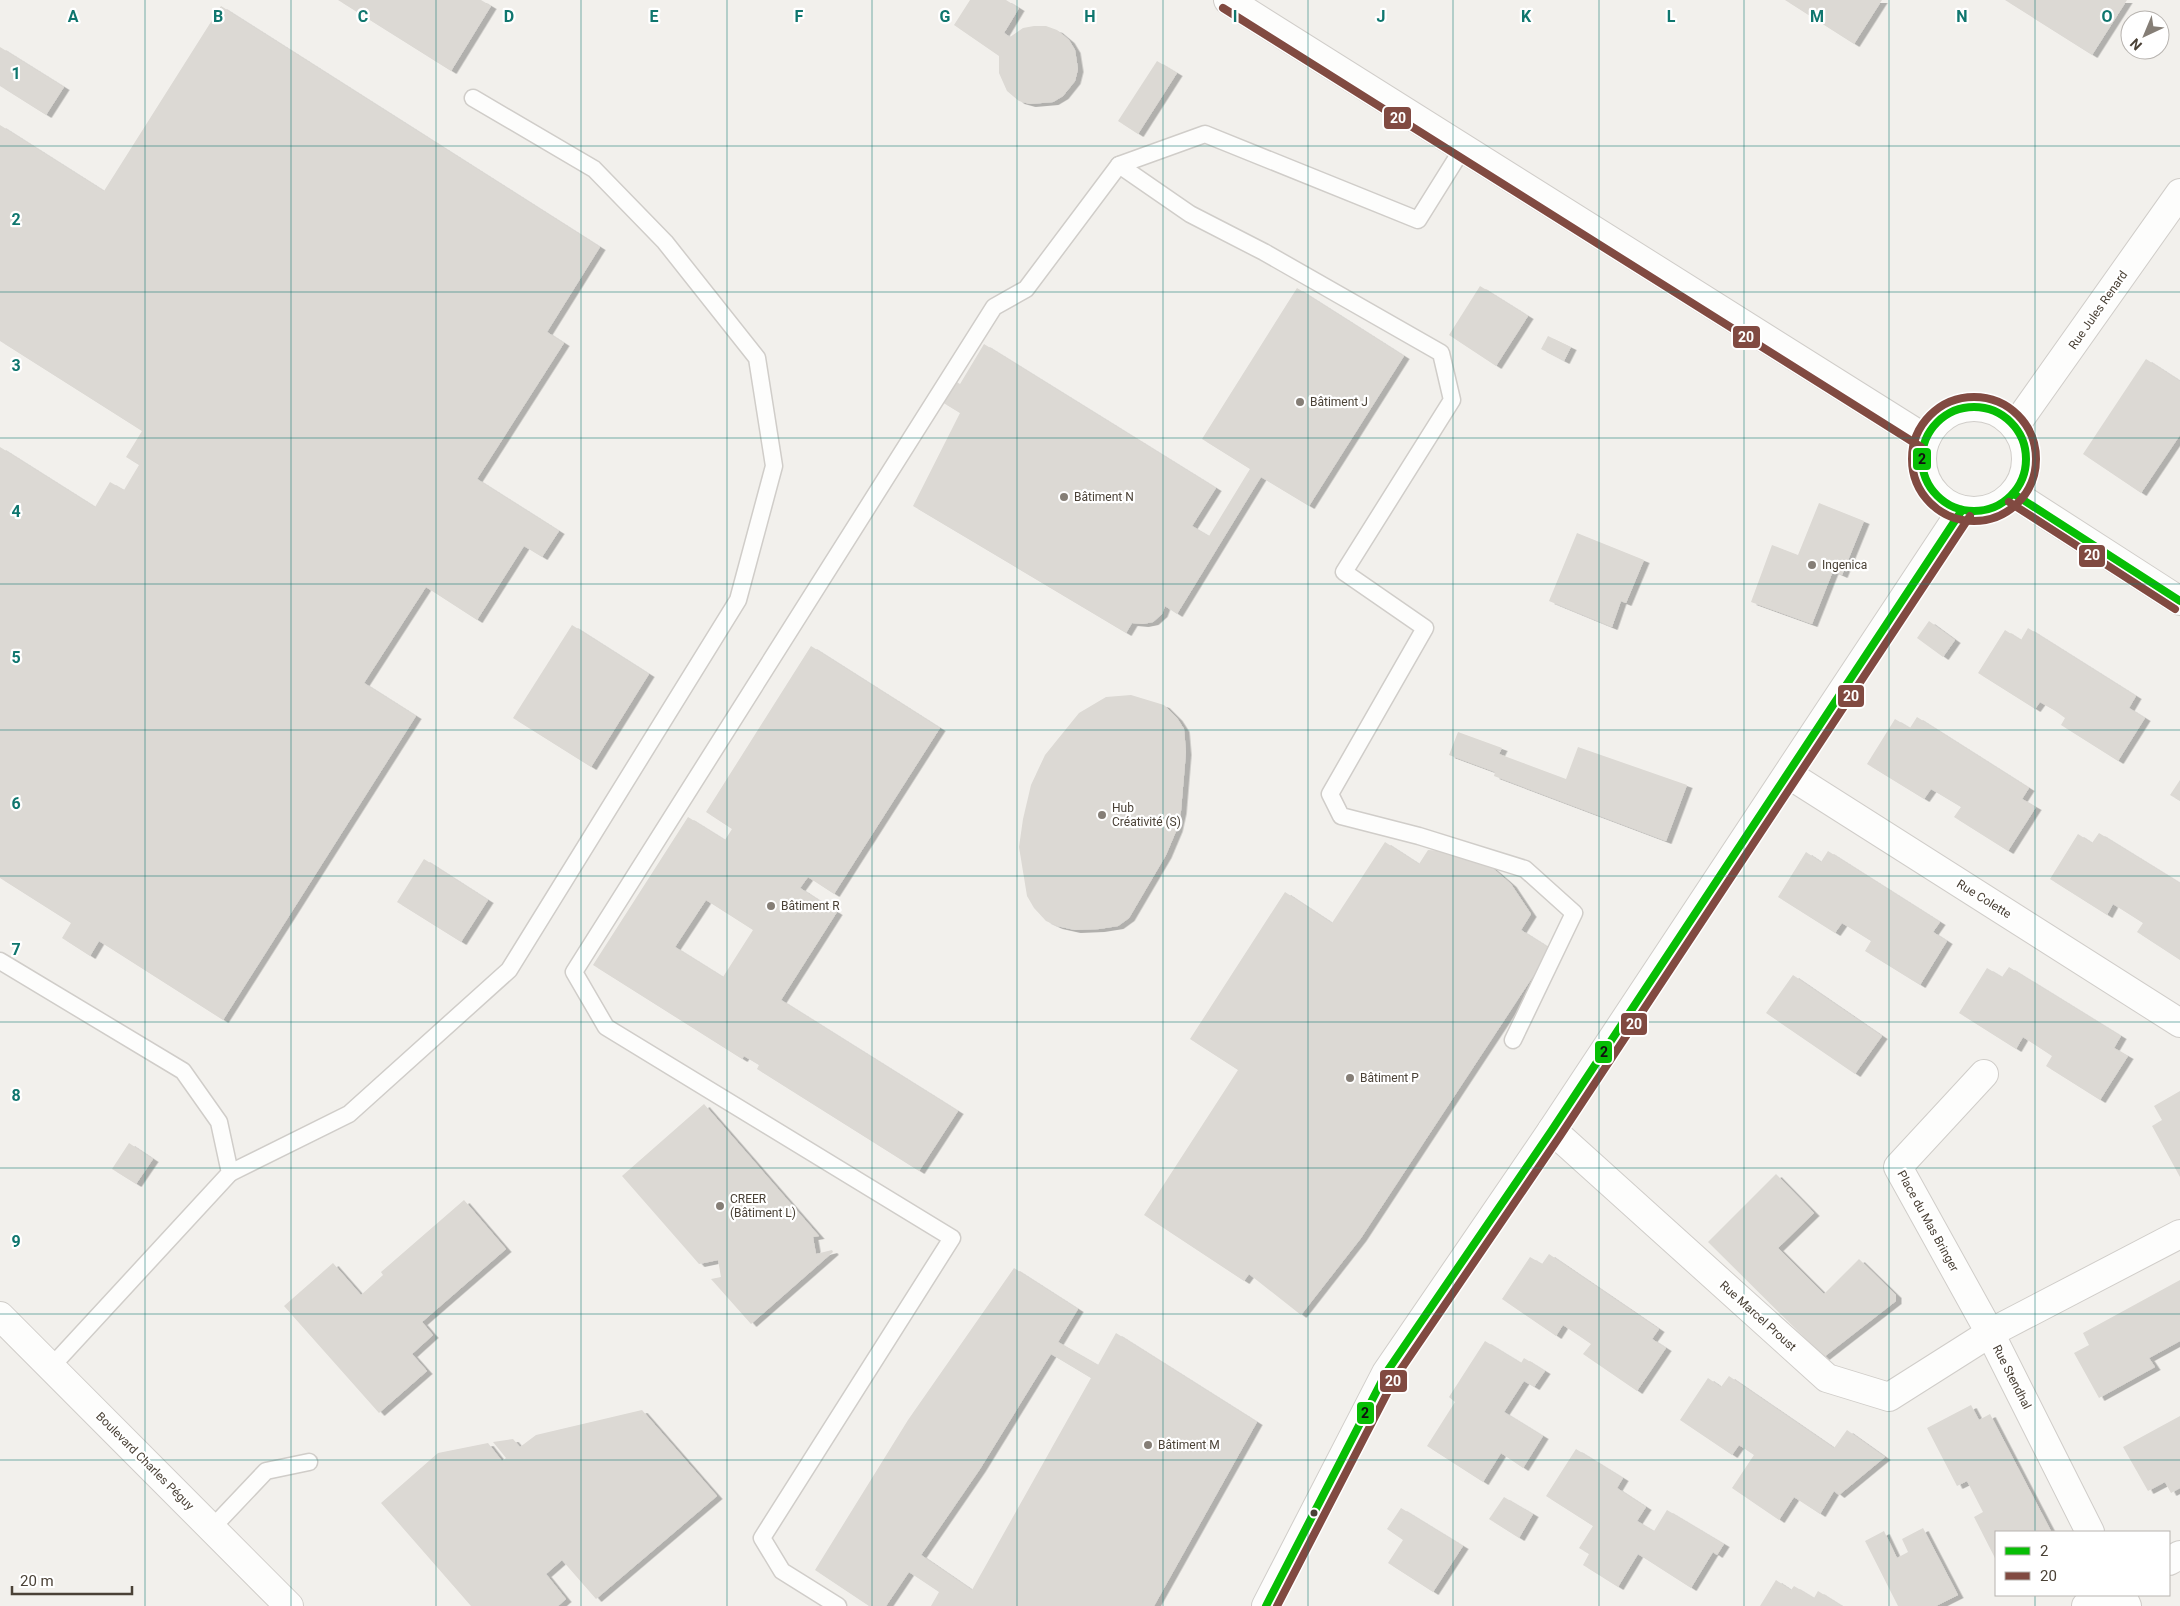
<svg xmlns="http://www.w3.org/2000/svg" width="2180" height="1606" viewBox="0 0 2180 1606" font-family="Roboto,sans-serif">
  <defs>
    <filter id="shadow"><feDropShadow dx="5.5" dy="3" stdDeviation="0" flood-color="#0004"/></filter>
  </defs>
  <rect width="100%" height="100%" fill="#f2f0ec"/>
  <g fill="#dcd9d4" fill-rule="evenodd" filter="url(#shadow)">
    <polygon points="338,0 481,0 491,6 451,71"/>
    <polygon points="970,0 1006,0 1019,8 1004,33 1010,37 1023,28 1034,26 1046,26 1057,30 1069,40 1075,50 1078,69 1075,81 1063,96 1053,102 1030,104 1019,101 1007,91 999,73 999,56 954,25"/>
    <polygon points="1785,0 1882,0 1854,44"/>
    <polygon points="2005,0 2127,0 2092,55"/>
    <polygon points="221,6 600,247 547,332 564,343 477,479 559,531 542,557 524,546 477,620 426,587 364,683 416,716 223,1020 99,941 90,956 62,938 71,923 0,878 0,447 95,507 110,482 124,490 139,465 126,457 142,431 0,341 0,125 104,191"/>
    <polygon points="0,47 64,87 46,115 0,86"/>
    <polygon points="1157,61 1177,73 1138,134 1118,121"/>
    <polygon points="1480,286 1528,316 1496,366 1449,335"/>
    <polygon points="1297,288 1404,356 1309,506 1261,477 1177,614 1165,606 1162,614 1153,622 1143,624 1132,623 1126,633 913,506 960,413 942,402 955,381 960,384 984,344 1216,488 1192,526 1209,536 1250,469 1202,439"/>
    <polygon points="1548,336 1571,347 1564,361 1541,349"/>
    <polygon points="2146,359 2180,381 2180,435 2141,493 2083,454"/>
    <polygon points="1819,503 1864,521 1842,575 1833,571 1812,624 1751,602 1772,545 1798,555"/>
    <polygon points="1577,533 1644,560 1626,603 1621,601 1612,627 1549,601"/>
    <polygon points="1929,621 1955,640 1943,657 1917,638"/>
    <polygon points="572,625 649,674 591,767 513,718"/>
    <polygon points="2028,628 2136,696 2129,708 2145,718 2118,761 2061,725 2065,718 2054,710 2040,702 2035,709 1978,673 2005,630 2021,640"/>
    <path d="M811,646L940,728L834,894L808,877L800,888L837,912L781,1000L958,1111L919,1171L757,1069L759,1065L744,1056L742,1059L593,965L688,817L725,840L732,829L706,812ZM706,900L753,930L723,977L675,947Z"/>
    <polygon points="1131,695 1164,705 1177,718 1184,729 1186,752 1181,811 1177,829 1166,855 1129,918 1118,926 1099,929 1075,930 1057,926 1046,921 1034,908 1027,896 1019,847 1023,819 1031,785 1045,755 1079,713 1106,697"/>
    <polygon points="1917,717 2029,788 2022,799 2036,807 2008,851 1954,817 1961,807 1931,789 1924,799 1867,764 1895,719 1910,728"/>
    <polygon points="1458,732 1502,748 1499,754 1566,779 1578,747 1687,785 1666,841 1494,776 1495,772 1449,755"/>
    <polygon points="2180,780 2180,801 2170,795"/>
    <polygon points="2099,833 2180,883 2180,960 2137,932 2143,923 2113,904 2107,915 2050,879 2078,834 2092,843"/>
    <polygon points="1385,842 1419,864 1428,850 1442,851 1488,864 1511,884 1531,914 1521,930 1551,949 1361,1238 1301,1315 1249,1274 1244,1281 1144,1215 1238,1070 1190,1039 1285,892 1332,923"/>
    <polygon points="1828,851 1940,922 1933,932 1947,941 1920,985 1865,951 1871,941 1842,923 1835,933 1778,897 1806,852 1821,862"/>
    <polygon points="424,859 488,900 461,942 397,902"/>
    <polygon points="2009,967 2121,1036 2114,1048 2128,1056 2100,1100 2046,1066 2052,1056 2023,1037 2016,1049 1959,1013 1987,968 2002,977"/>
    <polygon points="1793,975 1882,1036 1855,1074 1766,1013"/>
    <polygon points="2180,1091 2180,1177 2152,1126 2162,1120 2154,1106"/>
    <polygon points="704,1104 819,1236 813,1237 816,1254 832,1250 833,1252 751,1324 711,1279 721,1277 718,1260 699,1264 622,1176"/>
    <polygon points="129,1143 153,1159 136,1184 112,1169"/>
    <polygon points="1776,1174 1814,1213 1778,1248 1824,1294 1859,1259 1896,1295 1896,1301 1824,1357 1708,1242"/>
    <polygon points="464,1200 506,1249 422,1322 433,1335 412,1354 427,1371 379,1413 284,1306 333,1263 361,1295 383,1275 381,1272"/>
    <polygon points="1549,1254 1659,1329 1652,1339 1666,1348 1637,1391 1583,1354 1591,1344 1563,1325 1556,1336 1502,1299 1530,1257 1542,1264"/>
    <path d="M1014,1268L1078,1309L1058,1342L1098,1365L1116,1333L1257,1422L1154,1606H931L939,1592L909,1572L886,1606H869L815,1570L908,1420ZM1051,1354L1091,1378L972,1590L921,1555L980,1469Z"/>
    <polygon points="2180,1280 2180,1341 2149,1358 2155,1367 2099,1398 2074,1353 2089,1345 2083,1333"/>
    <polygon points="1485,1341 1521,1363 1524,1358 1545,1371 1534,1387 1524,1381 1504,1412 1543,1436 1523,1468 1501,1453 1483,1482 1427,1446 1455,1402 1449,1397"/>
    <polygon points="1729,1376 1834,1448 1847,1430 1885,1457 1839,1495 1834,1491 1820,1514 1794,1497 1779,1520 1732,1488 1754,1455 1739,1445 1732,1455 1680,1420 1708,1378 1721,1387"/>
    <polygon points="1971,1405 1979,1420 1990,1414 2051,1531 1996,1532 1996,1560 1974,1517 1983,1512 1967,1481 1957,1486 1927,1428"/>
    <polygon points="642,1410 717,1496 596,1599 562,1560 546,1574 566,1599 558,1606 471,1606 381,1503 438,1453 488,1443 502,1461 506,1458 493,1442 513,1439 520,1447 536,1435"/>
    <polygon points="2180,1416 2180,1488 2171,1493 2165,1482 2148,1491 2123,1447"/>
    <polygon points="1576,1449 1623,1478 1617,1488 1646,1507 1637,1521 1654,1531 1667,1510 1724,1544 1717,1555 1713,1552 1691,1588 1638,1554 1618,1587 1583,1565 1589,1554 1579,1548 1593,1526 1546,1496"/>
    <polygon points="1504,1497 1533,1514 1519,1538 1489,1519"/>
    <polygon points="1401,1508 1463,1546 1433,1592 1388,1563 1403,1540 1387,1529"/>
    <polygon points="1923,1528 1958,1595 1936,1606 1898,1606 1865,1541 1884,1531 1897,1558 1908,1552 1902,1539"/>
    <polygon points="1776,1580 1791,1590 1794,1586 1814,1598 1818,1591 1842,1606 1760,1606"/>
  </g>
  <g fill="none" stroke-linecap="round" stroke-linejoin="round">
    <g stroke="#d0cdc9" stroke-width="19">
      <g id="service">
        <polyline points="1119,165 1190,214 1264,252 1441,353 1452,400 1344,572 1425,628 1330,794 1341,816 1419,836 1525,869 1574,913 1513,1040"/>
        <polyline points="0,961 183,1071 219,1122 230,1173 51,1367"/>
        <polyline points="230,1173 349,1114 509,970 738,600 774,466 757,358 665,242 594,169 473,98"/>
        <polyline points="212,1528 266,1471 309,1462"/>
        <polyline points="838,1606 782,1571 762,1538 952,1238 606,1027 574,972 994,307 1026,289 1119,165 1205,134 1418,220 1463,148"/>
      </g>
    </g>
    <g stroke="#d0cdc9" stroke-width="30">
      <g id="minor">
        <polyline points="2015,426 2180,193"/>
        <polyline points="1788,774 2180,1023"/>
        <polyline points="1984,1074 1898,1167 1990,1333 2090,1532"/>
        <polyline points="1552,1130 1827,1378 1889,1397 1990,1333 2180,1234"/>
        <polyline points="0,1316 289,1606"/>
        <polyline points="2169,1561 2180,1555"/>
        <polyline points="2122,1595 2127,1606"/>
        <polyline points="1266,1606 1386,1373 1552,1130 1962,510"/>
        <polyline points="2086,1606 2106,1595"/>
      </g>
    </g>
    <g stroke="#d0cdc9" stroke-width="30">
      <g id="tertiary">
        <polyline points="1228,0 1926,439"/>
        <circle cx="1974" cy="459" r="52"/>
        <polyline points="2014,494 2180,601"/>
      </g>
    </g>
    <use href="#service" stroke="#fdfdfc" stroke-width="16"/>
    <use href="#minor" stroke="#fdfdfc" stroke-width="28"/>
    <use href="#tertiary" stroke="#fdfdfc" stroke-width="28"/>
    <g stroke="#fff" stroke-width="11">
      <g id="bus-1">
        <circle cx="1974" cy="459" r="52"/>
        <polyline points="2014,494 2180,601"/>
        <polyline points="1266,1606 1386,1373 1552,1130 1962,510"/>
      </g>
    </g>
    <g stroke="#fff" stroke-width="11">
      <g id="bus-2">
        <polyline points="1223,8 1921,447"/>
        <circle cx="1974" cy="459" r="62"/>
        <polyline points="2009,502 2175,609"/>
        <polyline points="1277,1606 1395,1378 1560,1136 1970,516"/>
      </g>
    </g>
    <use href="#bus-1" stroke="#07be05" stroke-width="8"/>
    <use href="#bus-2" stroke="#814a41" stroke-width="8"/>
  </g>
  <path fill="none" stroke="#0f766e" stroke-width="1" stroke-opacity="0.55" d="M145,0V1606M291,0V1606M436,0V1606M581,0V1606M727,0V1606M872,0V1606M1017,0V1606M1163,0V1606M1308,0V1606M1453,0V1606M1599,0V1606M1744,0V1606M1889,0V1606M2035,0V1532M0,146H2180M0,292H2180M0,438H2180M0,584H2180M0,730H2180M0,876H2180M0,1022H2180M0,1168H2180M0,1314H2180M0,1460H2180M2035,1595V1606"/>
  <g fill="#857e76" stroke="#fff" stroke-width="2">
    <circle cx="1300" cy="402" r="5"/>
    <circle cx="1064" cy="497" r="5"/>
    <circle cx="1812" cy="565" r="5"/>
    <circle cx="1102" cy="815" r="5"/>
    <circle cx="771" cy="906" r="5"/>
    <circle cx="1350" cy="1078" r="5"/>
    <circle cx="720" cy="1206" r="5"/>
    <circle cx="1148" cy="1445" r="5"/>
  </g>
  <circle fill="#4a4136" stroke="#fff" stroke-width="2" cx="1314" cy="1513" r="4.5"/>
  <g text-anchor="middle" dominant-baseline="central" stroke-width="4.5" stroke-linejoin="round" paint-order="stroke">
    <g font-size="12" fill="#4a4136" stroke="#fff">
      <text transform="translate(2098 310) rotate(-55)">Rue Jules Renard</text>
      <text transform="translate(1984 899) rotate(32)">Rue Colette</text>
      <text transform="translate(1928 1221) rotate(61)">Place du Mas Bringer</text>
      <text transform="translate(1758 1316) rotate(42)">Rue Marcel Proust</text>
      <text transform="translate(2012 1377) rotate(63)">Rue Stendhal</text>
      <text transform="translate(145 1461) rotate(45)">Boulevard Charles Péguy</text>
    </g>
    <g font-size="12" fill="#4a4136" stroke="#fff" text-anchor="start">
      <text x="1310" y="402">Bâtiment J</text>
      <text x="1074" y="497">Bâtiment N</text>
      <text x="1822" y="565">Ingenica</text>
      <text x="1112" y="808">Hub<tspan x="1112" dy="14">Créativité (S)</tspan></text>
      <text x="781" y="906">Bâtiment R</text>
      <text x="1360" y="1078">Bâtiment P</text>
      <text x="730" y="1199">CREER<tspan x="730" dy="14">(Bâtiment L)</tspan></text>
      <text x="1158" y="1445">Bâtiment M</text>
    </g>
  </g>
  <g font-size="16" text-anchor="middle" font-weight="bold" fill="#0f766e" stroke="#fff" stroke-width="4.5" stroke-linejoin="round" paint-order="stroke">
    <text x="73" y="22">A</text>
    <text x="218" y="22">B</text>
    <text x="363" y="22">C</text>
    <text x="509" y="22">D</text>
    <text x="654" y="22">E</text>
    <text x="799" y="22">F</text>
    <text x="945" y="22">G</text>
    <text x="1090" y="22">H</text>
    <text x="1235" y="22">I</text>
    <text x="1381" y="22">J</text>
    <text x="1526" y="22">K</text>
    <text x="1671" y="22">L</text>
    <text x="1817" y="22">M</text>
    <text x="1962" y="22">N</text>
    <text x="2107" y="22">O</text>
    <text x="16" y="79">1</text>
    <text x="16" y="225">2</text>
    <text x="16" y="371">3</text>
    <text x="16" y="517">4</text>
    <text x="16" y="663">5</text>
    <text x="16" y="809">6</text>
    <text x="16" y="955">7</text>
    <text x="16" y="1101">8</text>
    <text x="16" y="1247">9</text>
  </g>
  <g stroke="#fff" stroke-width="2">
    <rect x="1383" y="106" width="29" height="24" rx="5" fill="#814a41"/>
    <rect x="1732" y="325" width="29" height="24" rx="5" fill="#814a41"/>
    <rect x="1912" y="447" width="20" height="24" rx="5" fill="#07be05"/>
    <rect x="2078" y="544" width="28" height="24" rx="5" fill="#814a41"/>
    <rect x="1837" y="684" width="28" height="24" rx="5" fill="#814a41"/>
    <rect x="1620" y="1012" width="28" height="24" rx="5" fill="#814a41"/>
    <rect x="1594" y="1040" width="19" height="24" rx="5" fill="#07be05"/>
    <rect x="1379" y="1369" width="29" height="24" rx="5" fill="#814a41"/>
    <rect x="1356" y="1401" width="19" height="24" rx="5" fill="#07be05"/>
  </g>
  <g font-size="14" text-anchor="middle" font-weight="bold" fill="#fff">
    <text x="1398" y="123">20</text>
    <text x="1746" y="342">20</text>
    <text x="2092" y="560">20</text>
    <text x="1851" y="701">20</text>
    <text x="1634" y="1029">20</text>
    <text x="1393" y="1386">20</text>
  </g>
  <g font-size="14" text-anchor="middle" font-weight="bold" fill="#111">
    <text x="1922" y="464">2</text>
    <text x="1604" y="1057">2</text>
    <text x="1365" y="1418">2</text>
  </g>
  <rect x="1995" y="1531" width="175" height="65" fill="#ffffff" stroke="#b7b3af"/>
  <rect x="2005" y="1547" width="25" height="8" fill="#07be05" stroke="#b7b3af"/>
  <text x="2040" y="1556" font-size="15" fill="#4a4136">2</text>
  <rect x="2005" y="1572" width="25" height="8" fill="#814a41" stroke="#b7b3af"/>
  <text x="2040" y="1581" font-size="15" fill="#4a4136">20</text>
  <g transform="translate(2145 35) rotate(224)"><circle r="24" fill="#ffffff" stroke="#b7b3af"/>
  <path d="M0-4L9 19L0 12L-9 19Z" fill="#857e76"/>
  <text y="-8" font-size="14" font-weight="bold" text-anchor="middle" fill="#4a4136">N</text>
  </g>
  <path d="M12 1586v8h120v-8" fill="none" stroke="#4a4136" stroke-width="2.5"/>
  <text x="20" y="1586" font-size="15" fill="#4a4136" stroke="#ffffff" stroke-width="4" paint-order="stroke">20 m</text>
</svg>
